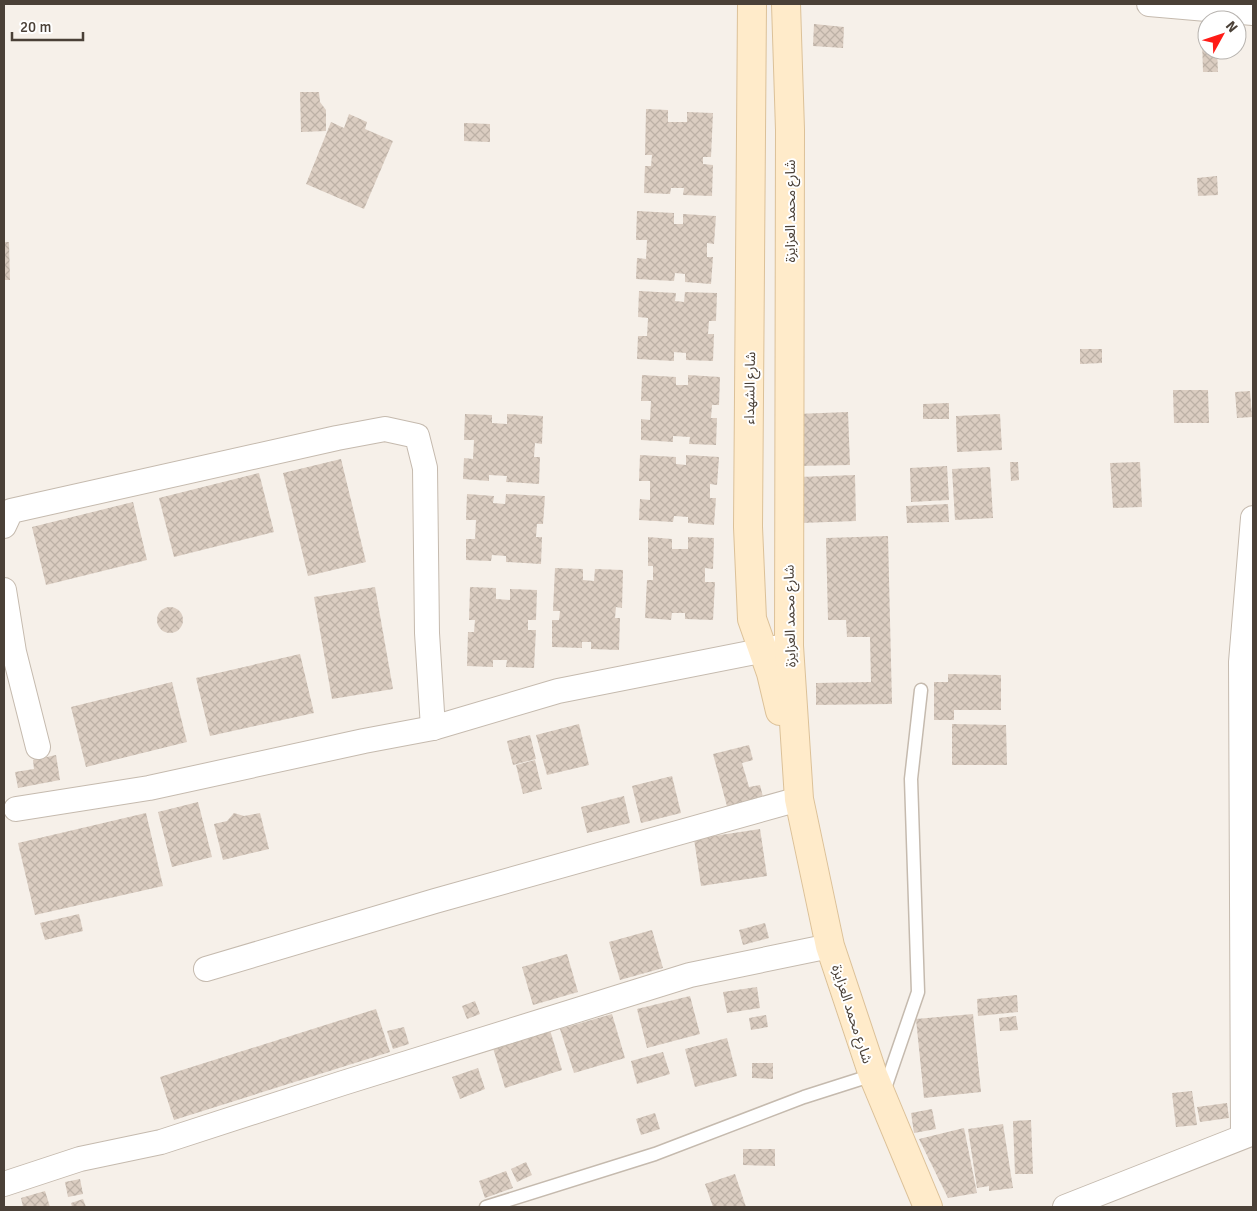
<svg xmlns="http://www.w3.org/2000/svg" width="1257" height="1211" viewBox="0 0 1257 1211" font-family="Signika,'Noto Sans Arabic',sans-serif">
  <defs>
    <pattern id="building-cross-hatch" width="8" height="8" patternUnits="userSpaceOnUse" patternTransform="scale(1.25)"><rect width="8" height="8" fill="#dbcdc1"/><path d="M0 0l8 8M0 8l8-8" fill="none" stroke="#bdb1a6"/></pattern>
  </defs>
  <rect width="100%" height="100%" fill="#f6f0e9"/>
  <g fill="url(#building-cross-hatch)">
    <polygon points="814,24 844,27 843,48 813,46"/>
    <polygon points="1202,40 1207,40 1207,50 1217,50 1218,72 1203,72"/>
    <polygon points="300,92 319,92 320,102 326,110 326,131 301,132"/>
    <polygon points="646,109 668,110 668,122 687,122 687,112 713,113 711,157 703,157 703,164 713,165 712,196 683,195 684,188 671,188 670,194 644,193 645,166 651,166 652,155 645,155"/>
    <polygon points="349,114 367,122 365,129 393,141 364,209 306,184 331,122 344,128"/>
    <polygon points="464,123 490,124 490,142 464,141"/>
    <polygon points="1217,176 1218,195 1198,196 1197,178"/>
    <polygon points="637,211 674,213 674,224 683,224 683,214 716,216 714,244 707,243 707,257 713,257 711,284 685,282 685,274 675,273 674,281 636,279 637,258 646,259 647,240 636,240"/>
    <polygon points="4,242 9,242 10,280 4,280"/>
    <polygon points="639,291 676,293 675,301 684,302 685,292 717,293 716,321 709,321 708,334 714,334 713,361 686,360 686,353 674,352 674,361 637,359 638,336 647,336 648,318 638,317"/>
    <polygon points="1080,349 1102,349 1102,363 1080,364"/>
    <polygon points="642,375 676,377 676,385 688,385 688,375 720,377 719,405 712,405 711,418 717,418 716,445 689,444 690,437 673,436 673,442 641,440 641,419 650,420 651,401 641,401"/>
    <polygon points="1173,390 1208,390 1209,423 1174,423"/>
    <polygon points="1250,391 1252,417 1237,418 1235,392"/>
    <polygon points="949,403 949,419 923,419 923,404"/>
    <polygon points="848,412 850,465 798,466 796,414"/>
    <polygon points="465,414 492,415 492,423 507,424 507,414 543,416 542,444 535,443 534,457 540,457 539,484 506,482 507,476 489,475 489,481 463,479 464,458 473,459 474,440 464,440"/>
    <polygon points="1000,414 1002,450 957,452 956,416"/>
    <polygon points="640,455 676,457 676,464 686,465 686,455 719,457 717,485 710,484 710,498 716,498 714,525 688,523 688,517 674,516 673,522 639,520 640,499 650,500 650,481 639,481"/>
    <polygon points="341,459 366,562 308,576 283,473"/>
    <polygon points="1010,462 1018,462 1019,480 1011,481"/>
    <polygon points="1140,462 1142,507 1113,508 1110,463"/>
    <polygon points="947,466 949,500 911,502 910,468"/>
    <polygon points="990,467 993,518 955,520 952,469"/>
    <polygon points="259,473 274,532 174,557 159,498"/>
    <polygon points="855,475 856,521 801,523 799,477"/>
    <polygon points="467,494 494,496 493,503 505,504 506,494 545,496 543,524 537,524 536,537 542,537 541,564 506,562 506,556 492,555 491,561 466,560 466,539 475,539 476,520 466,520"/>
    <polygon points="133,502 147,560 46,585 32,527"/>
    <polygon points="948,504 949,522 907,523 906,506"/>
    <polygon points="888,536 892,704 816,705 816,683 871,682 870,637 847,637 846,620 828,620 826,538"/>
    <polygon points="648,537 672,539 672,549 688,549 688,537 714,538 713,569 705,568 705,582 715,582 713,620 685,619 685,613 672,613 671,620 645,618 647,580 653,580 653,566 648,566"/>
    <polygon points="555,568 583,569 583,580 594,581 595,569 623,570 622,608 616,607 615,618 620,618 619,650 591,649 591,642 582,642 582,648 552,647 552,620 559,620 560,611 553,611"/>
    <polygon points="375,587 393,689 332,699 314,597"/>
    <polygon points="470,587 496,588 496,599 510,600 510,589 537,590 536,620 528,620 528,630 536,630 534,668 506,667 507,660 493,660 493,667 467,666 468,632 474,632 475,620 469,620"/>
    <circle cx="170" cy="620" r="13"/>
    <polygon points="300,654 314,713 210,736 196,678"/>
    <polygon points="948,674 1001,675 1001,710 954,710 954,720 934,720 934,682 948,682"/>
    <polygon points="172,682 187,742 86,767 71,707"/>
    <polygon points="579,724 589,765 547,775 536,735"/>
    <polygon points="952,724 1006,725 1007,765 952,765"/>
    <polygon points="530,735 536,759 513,765 507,741"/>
    <polygon points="749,745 753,760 742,763 749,787 760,785 764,801 728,810 713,754"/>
    <polygon points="56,755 60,780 18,788 15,772 34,769 33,760"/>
    <polygon points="535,760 542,789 523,794 516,765"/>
    <polygon points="672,776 681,813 641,823 632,786"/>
    <polygon points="624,796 630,823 587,833 581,807"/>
    <polygon points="198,802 212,857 172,867 158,812"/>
    <polygon points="146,813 163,886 35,915 18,843"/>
    <polygon points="234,813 244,816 260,813 269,849 223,860 214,824 227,821"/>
    <polygon points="760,829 767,876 701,886 694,839"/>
    <polygon points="79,914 83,931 45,940 40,923"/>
    <polygon points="765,923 769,938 743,945 739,930"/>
    <polygon points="652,930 663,968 620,980 609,942"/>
    <polygon points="567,954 578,992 533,1005 522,967"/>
    <polygon points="757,987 760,1008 727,1013 723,992"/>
    <polygon points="1017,995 1018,1012 978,1016 977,999"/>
    <polygon points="690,996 700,1034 647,1048 637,1009"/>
    <polygon points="475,1001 480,1014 467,1019 462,1006"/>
    <polygon points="376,1009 390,1052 174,1120 160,1077"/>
    <polygon points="612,1014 625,1058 574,1073 560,1029"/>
    <polygon points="973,1014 981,1092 924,1098 916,1019"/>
    <polygon points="766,1015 768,1027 751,1030 749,1018"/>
    <polygon points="1016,1016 1018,1030 1000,1031 999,1018"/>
    <polygon points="404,1027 409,1044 393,1049 387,1031"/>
    <polygon points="550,1030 562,1070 505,1088 493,1048"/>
    <polygon points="727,1038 737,1076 695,1087 685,1049"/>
    <polygon points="663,1052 670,1074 637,1084 631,1061"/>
    <polygon points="752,1063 773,1063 773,1079 752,1078"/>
    <polygon points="478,1068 485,1089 460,1099 452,1077"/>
    <polygon points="1192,1091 1197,1125 1176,1127 1172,1093"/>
    <polygon points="1227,1103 1229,1118 1200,1122 1197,1107"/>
    <polygon points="932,1109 936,1129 914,1133 911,1113"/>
    <polygon points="655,1113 660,1129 641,1135 636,1119"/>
    <polygon points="1031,1120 1033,1174 1015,1174 1013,1121"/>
    <polygon points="1003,1124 1013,1188 989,1191 989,1186 977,1188 968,1129"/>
    <polygon points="964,1128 977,1193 948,1198 919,1139"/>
    <polygon points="743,1149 775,1149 775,1166 743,1165"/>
    <polygon points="526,1162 532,1175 517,1182 511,1169"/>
    <polygon points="506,1171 513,1188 485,1198 479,1181"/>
    <polygon points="735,1174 746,1207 713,1207 705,1184"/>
    <polygon points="80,1179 83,1194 68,1197 65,1182"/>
    <polygon points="45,1191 50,1207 23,1207 21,1198"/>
    <polygon points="83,1199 86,1207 72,1207 71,1203"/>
  </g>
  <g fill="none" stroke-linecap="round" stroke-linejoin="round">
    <g stroke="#c5baae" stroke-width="15">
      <g id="lane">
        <polyline points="883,1094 918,992 911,779 921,690"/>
        <polyline points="486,1207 655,1154 804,1097 873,1075"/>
      </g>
    </g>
    <g stroke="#c5baae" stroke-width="26">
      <g id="street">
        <polyline points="1149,4 1253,13"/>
        <polyline points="4,526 11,511 337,438 385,429 417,436 425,468 427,633 433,728"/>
        <polyline points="4,590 14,652 38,747"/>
        <polyline points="16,809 149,788 364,741 433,728 558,691 780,647"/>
        <polyline points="206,969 435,901 799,799"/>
        <polyline points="1243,1136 1241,662 1253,518"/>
        <polyline points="4,1184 80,1159 161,1142 343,1083 690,975 830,946"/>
        <polyline points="1065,1207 1253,1133"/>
      </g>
    </g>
    <g stroke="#dcc198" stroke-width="30">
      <g id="secondary">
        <polyline points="752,4 748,527 752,619 771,673 780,711"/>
        <polyline points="786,4 790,130 789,646 799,799 830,946 873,1075 928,1207"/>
      </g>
    </g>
    <use href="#lane" stroke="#fff" stroke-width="12"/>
    <use href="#street" stroke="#fff" stroke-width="24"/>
    <use href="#secondary" stroke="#ffebca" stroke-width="28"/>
  </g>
  <g text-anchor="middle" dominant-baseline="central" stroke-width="4" stroke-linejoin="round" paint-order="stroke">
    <g font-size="14" fill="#4a4037" stroke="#fff">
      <text transform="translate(790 211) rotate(-90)">شارع محمد العزايزة</text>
      <text transform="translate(750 388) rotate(-89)">شارع الشهداء</text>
      <text transform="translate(790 616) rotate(-91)">شارع محمد العزايزة</text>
      <text transform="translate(852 1014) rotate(72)">شارع محمد العزايزة</text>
    </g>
  </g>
  <rect width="1257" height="1211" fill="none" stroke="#4a4037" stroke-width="10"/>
  <g transform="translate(1222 35) rotate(50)"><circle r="24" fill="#ffffff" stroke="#b7b3af"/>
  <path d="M0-4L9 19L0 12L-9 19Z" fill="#ff1c17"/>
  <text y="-8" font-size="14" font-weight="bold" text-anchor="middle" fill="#4a4037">N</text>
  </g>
  <path d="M12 32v8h71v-8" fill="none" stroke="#4a4037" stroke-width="2.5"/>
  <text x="20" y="32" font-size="15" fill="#4a4037" stroke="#ffffff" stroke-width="4" paint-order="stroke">20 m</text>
</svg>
